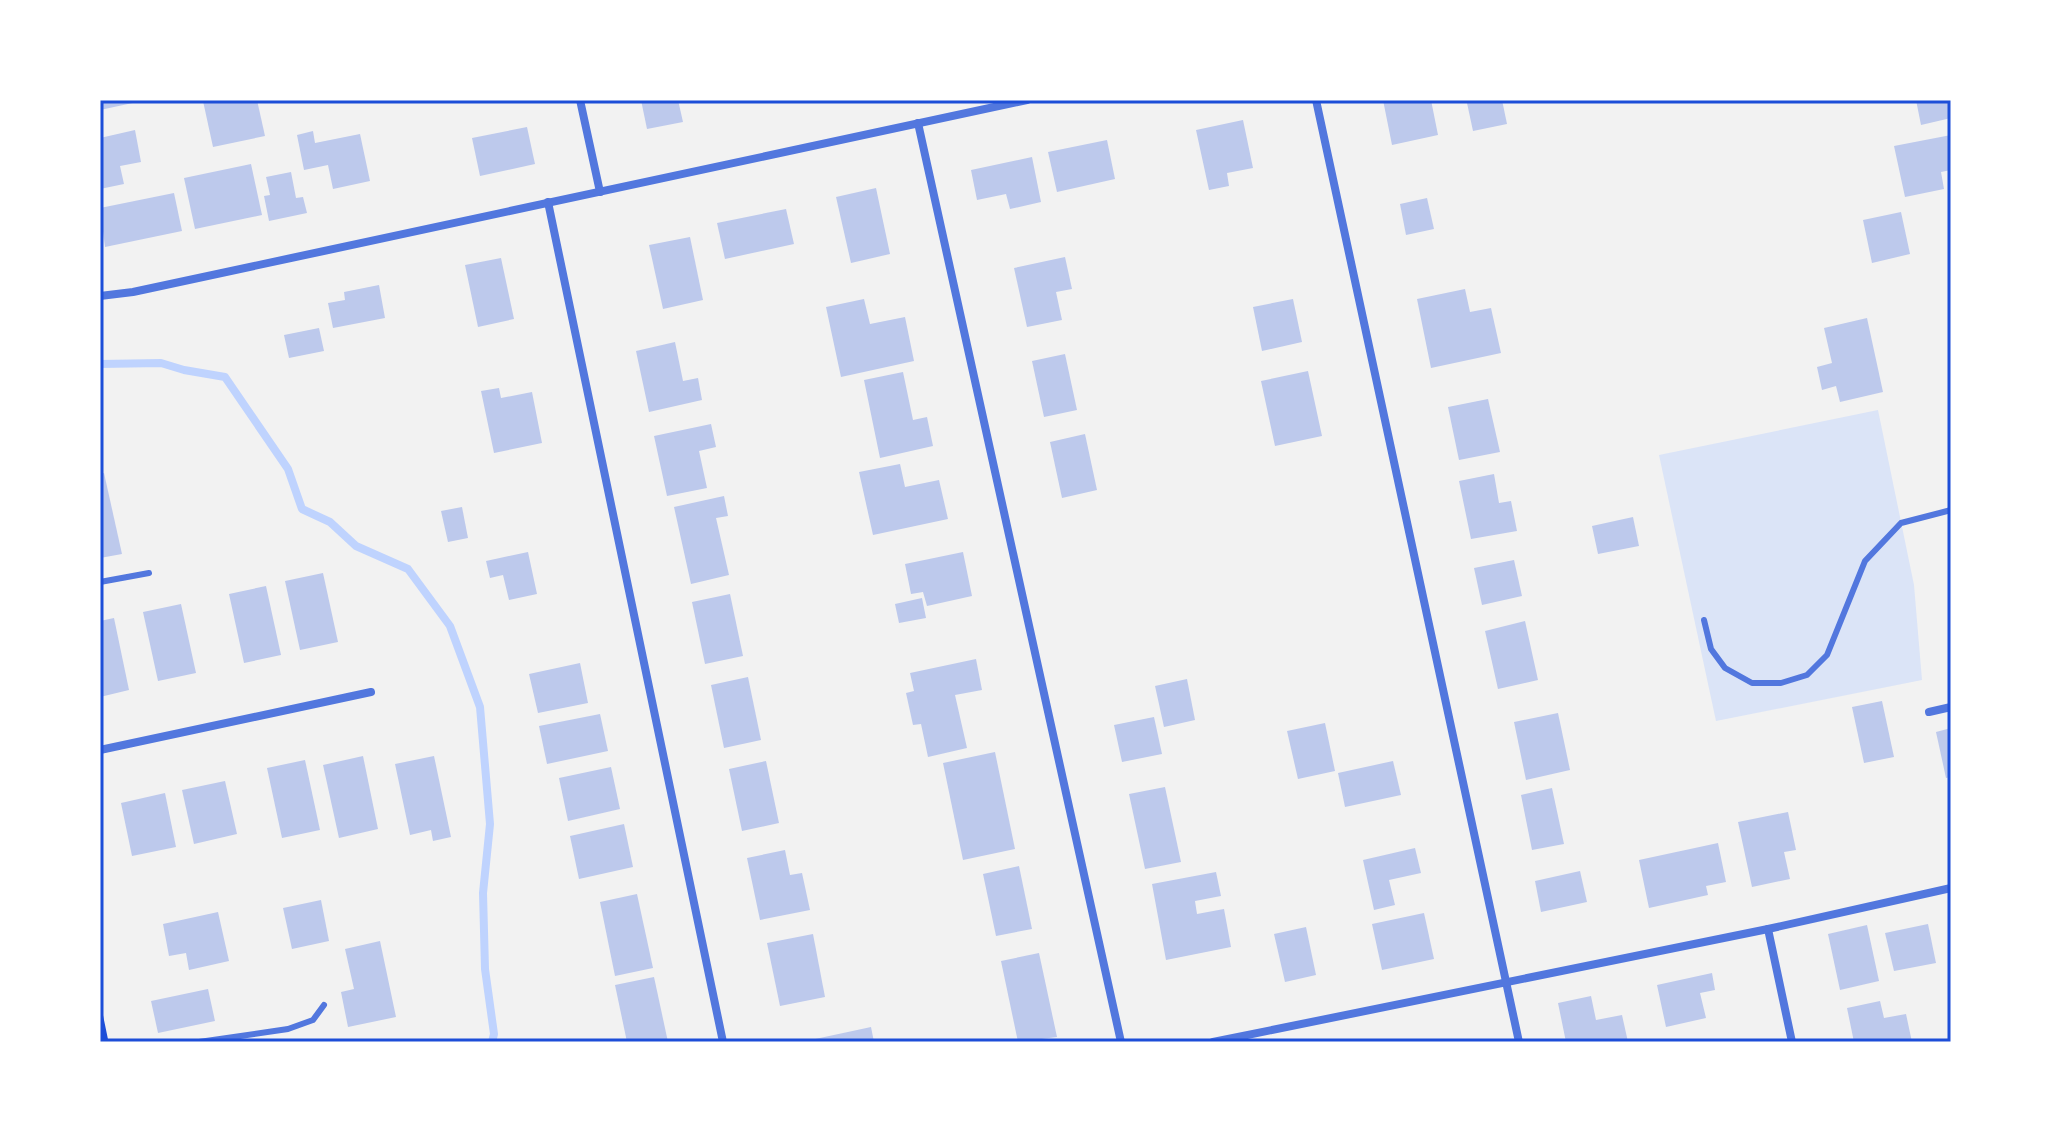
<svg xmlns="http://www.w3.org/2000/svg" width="2051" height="1142" viewBox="0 0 2051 1142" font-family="Jost,sans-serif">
  <rect width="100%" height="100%" fill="#f2f2f2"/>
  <polygon fill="#dbe4f7" points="1878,410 1914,585 1922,680 1716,721 1659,455"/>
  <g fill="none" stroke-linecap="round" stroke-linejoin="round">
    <polyline stroke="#bfd3fe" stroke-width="8" points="100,364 161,363 184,370 225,377 288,469 302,509 330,522 356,546 408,569 450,626 480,707 490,824 483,893 485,969 494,1034 492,1042"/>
  </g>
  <g fill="#bdc9ec">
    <polygon points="100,100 142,100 142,101 100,110"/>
    <polygon points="257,100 265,136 213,147 203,101"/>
    <polygon points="641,100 678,100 683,122 647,129"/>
    <polygon points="1383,100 1431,100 1438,135 1392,145"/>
    <polygon points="1481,100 1502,100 1507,124 1473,131 1467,103"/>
    <polygon points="1916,100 1951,100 1951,118 1921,125"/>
    <polygon points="1243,120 1253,168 1227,173 1229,186 1209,190 1196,130"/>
    <polygon points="527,127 535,164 480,176 472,138"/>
    <polygon points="135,130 141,162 120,166 124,184 100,189 100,138"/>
    <polygon points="313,131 315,143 360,134 370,181 333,189 328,165 304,170 297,135"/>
    <polygon points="1951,135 1951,170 1941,172 1944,189 1905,197 1894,146"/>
    <polygon points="1107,140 1115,179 1057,192 1048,152"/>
    <polygon points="1032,157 1041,202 1010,209 1006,194 977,200 971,170"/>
    <polygon points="251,164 262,215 195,229 184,178"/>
    <polygon points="291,172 296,198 303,197 307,213 269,221 264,196 270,195 266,177"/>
    <polygon points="876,188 890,254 851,263 836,197"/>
    <polygon points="174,193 182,231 105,247 100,208"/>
    <polygon points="1427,198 1434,229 1406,235 1400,204"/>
    <polygon points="786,209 794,244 725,259 717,223"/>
    <polygon points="1901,212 1910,254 1872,263 1863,220"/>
    <polygon points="690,237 703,300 663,309 649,245"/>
    <polygon points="1065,257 1072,289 1056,292 1062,320 1027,327 1014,268"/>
    <polygon points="501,258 514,319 478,327 465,265"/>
    <polygon points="379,285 385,318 333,328 328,303 345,300 344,292"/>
    <polygon points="1465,289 1470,312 1491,308 1501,353 1431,368 1417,299"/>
    <polygon points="864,299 870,324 905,317 914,361 841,377 826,307"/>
    <polygon points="1293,299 1302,342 1262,351 1253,307"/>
    <polygon points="1867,318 1883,392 1840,402 1836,386 1822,390 1817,367 1832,363 1824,328"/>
    <polygon points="319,328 324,351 289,358 284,335"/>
    <polygon points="675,342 683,381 698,378 702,400 649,412 636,351"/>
    <polygon points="1065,354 1077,410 1044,417 1032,361"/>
    <polygon points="1308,371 1322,436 1275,446 1261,381"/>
    <polygon points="903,372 913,420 927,417 933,446 880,458 864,380"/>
    <polygon points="499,388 501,398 532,392 542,443 494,453 481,391"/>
    <polygon points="1488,399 1500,452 1459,460 1448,407"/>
    <polygon points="711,424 716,447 699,451 707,488 667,496 654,436"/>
    <polygon points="1085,434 1097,490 1062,498 1050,442"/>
    <polygon points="900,464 905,487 939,480 948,519 873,535 859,472"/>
    <polygon points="104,473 122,554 100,558 100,474"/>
    <polygon points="1494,474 1499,503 1511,501 1517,531 1471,539 1459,481"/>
    <polygon points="724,496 728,516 716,518 729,575 691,584 674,507"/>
    <polygon points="462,507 468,538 448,542 441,511"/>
    <polygon points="1633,517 1639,546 1598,554 1592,526"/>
    <polygon points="528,552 537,594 509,600 503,575 490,578 486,561"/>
    <polygon points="963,552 972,596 927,606 923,592 911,594 905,564"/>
    <polygon points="1514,560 1522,596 1482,605 1474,568"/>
    <polygon points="323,573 338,642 300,650 285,581"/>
    <polygon points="266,586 281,655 244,663 229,594"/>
    <polygon points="730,594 743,656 705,664 692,602"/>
    <polygon points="922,598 926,618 899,623 895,604"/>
    <polygon points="181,604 196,673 158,681 143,612"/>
    <polygon points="114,618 129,690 100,697 100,621"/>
    <polygon points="1525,621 1538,680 1498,689 1485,631"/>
    <polygon points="976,659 982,690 955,695 967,748 928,757 921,724 913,725 906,693 914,691 910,673"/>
    <polygon points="580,663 588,703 538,713 529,674"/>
    <polygon points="748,677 761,740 724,748 711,685"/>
    <polygon points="1187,679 1195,720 1164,727 1155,686"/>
    <polygon points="1882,701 1894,757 1864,763 1852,707"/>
    <polygon points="1558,713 1570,770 1526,780 1514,722"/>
    <polygon points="600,714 608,751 547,764 539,726"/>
    <polygon points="1154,717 1162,754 1122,762 1114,725"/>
    <polygon points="1325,723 1335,771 1298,779 1287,731"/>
    <polygon points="1951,728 1951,777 1946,778 1936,732"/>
    <polygon points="995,752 1015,849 963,860 943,763"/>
    <polygon points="363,756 378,829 339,838 323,765"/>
    <polygon points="434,756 451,837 433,841 431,830 410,835 395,764"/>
    <polygon points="305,760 320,830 282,838 267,768"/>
    <polygon points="766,761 779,823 742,831 729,769"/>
    <polygon points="1393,761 1401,795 1345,807 1338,773"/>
    <polygon points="611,767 620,809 568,821 559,778"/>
    <polygon points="225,781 237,834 194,844 182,790"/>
    <polygon points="1165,787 1181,862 1145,869 1129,794"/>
    <polygon points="1552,788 1564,844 1532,850 1521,795"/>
    <polygon points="165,793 176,847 132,856 121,803"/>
    <polygon points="1788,812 1796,850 1784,852 1790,879 1752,887 1738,822"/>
    <polygon points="624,824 633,867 579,879 570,836"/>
    <polygon points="1718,843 1726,882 1706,886 1708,895 1649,908 1639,860"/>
    <polygon points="1415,848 1421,873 1389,880 1395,905 1374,910 1363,860"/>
    <polygon points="785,850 790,875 802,873 810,910 760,920 747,858"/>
    <polygon points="1019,866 1032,929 996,936 983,874"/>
    <polygon points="1580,871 1587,902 1541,912 1535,881"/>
    <polygon points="1216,872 1221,896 1195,901 1197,914 1224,909 1231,947 1166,960 1152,884"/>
    <polygon points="637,894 653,968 615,976 600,902"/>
    <polygon points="321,900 329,941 292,949 283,908"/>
    <polygon points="218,912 229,961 189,970 186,953 169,956 163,924"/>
    <polygon points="1424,913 1434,959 1382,970 1372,924"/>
    <polygon points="1928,924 1936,963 1894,971 1885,933"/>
    <polygon points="1867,925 1879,981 1840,990 1828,934"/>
    <polygon points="1306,927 1316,975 1285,982 1274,934"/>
    <polygon points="813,934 825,997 780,1006 767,943"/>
    <polygon points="380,941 396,1017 348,1027 341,992 354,989 345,949"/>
    <polygon points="1039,953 1057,1037 1018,1042 1001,961"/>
    <polygon points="1712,973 1715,990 1700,993 1706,1018 1666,1027 1657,985"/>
    <polygon points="654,977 668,1042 627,1042 615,985"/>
    <polygon points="208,989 215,1021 158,1033 151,1001"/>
    <polygon points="1591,996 1596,1020 1622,1015 1628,1042 1566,1042 1558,1003"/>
    <polygon points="1880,1001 1884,1018 1906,1014 1912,1042 1854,1042 1847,1008"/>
    <polygon points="871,1027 874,1042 806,1042 806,1041"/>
  </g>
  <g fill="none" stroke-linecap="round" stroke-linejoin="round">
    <polyline stroke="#1d4ed8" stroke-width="5" points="100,1013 106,1042"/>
    <g stroke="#5277de" stroke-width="6">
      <polyline points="100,582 149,573"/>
      <polyline points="1704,620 1711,649 1725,668 1752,683 1781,683 1807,675 1827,655 1865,561 1901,523 1951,510"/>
      <polyline points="199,1042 288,1029 313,1020 324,1005"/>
    </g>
    <g stroke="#5277de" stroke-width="8">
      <polyline points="580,100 600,192"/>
      <polyline points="1316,100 1519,1042"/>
      <polyline points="918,123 1121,1042"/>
      <polyline points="548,202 723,1042"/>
      <polyline points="100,296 133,292 1027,100"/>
      <polyline points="1929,712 1951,707"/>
      <polyline points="100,750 371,692"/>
      <polyline points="1768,929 1792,1042"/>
      <polyline points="1213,1042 1768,929 1951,888"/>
    </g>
  </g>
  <rect width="2051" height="1142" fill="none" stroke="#ffffff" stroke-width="204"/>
  <rect x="102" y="102" width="1847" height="938" fill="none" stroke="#1d4ed8" stroke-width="3"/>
</svg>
